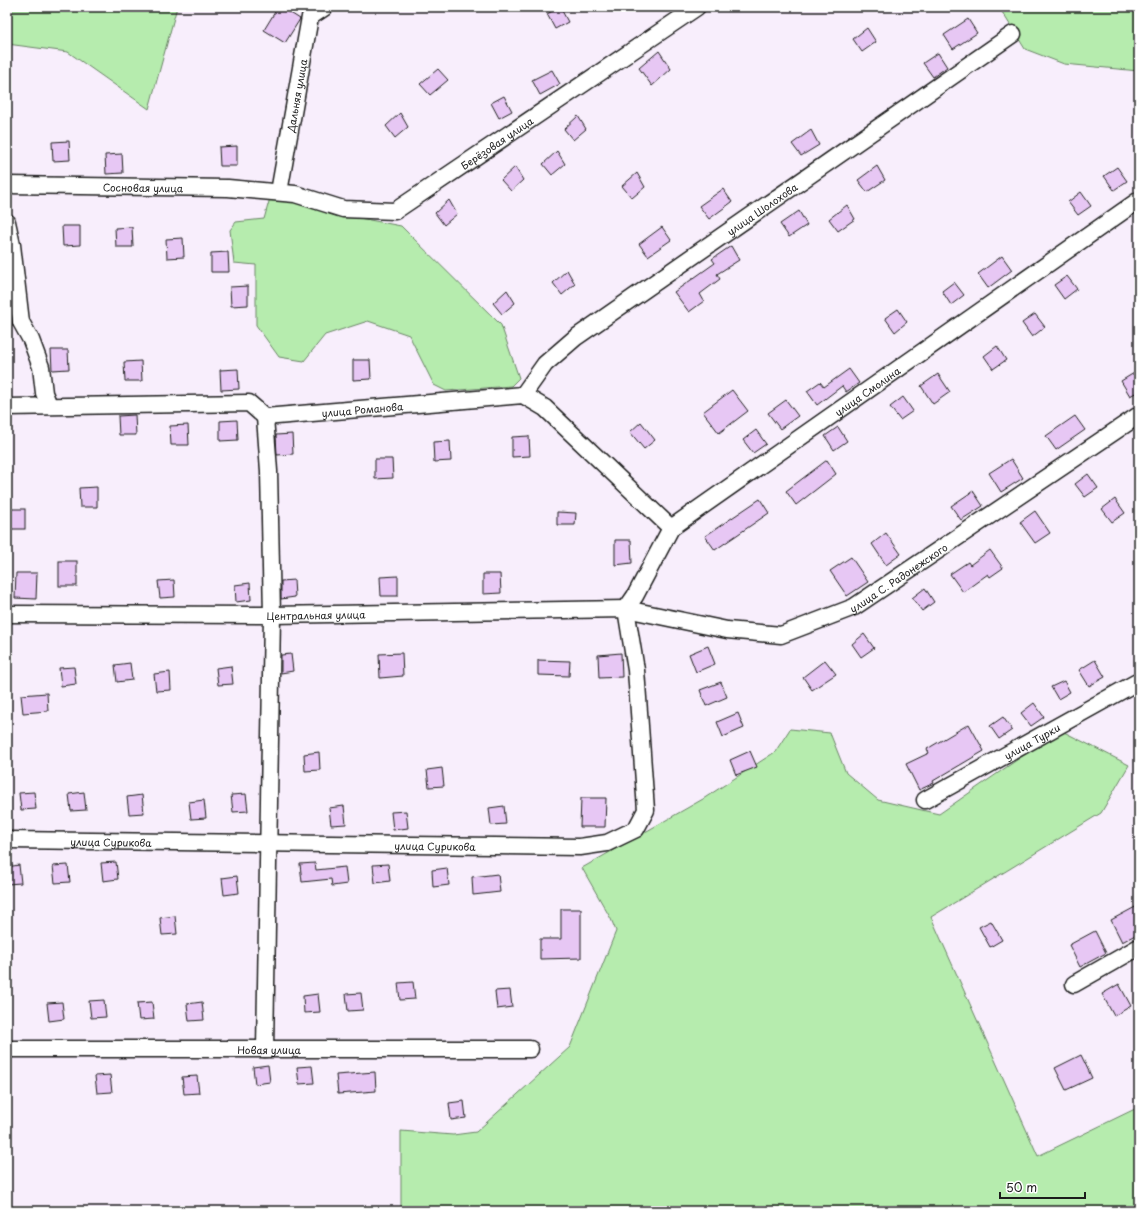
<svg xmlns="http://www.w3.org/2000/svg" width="1146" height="1218" viewBox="0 0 1146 1218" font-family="'Playpen Sans',sans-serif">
  <rect width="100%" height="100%" fill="#f8eefc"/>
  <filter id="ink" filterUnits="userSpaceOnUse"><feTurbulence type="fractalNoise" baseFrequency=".025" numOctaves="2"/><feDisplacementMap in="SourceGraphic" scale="8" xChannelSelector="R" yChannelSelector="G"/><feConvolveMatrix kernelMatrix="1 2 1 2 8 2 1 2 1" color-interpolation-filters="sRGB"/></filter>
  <g filter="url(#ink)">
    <g fill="#b6ecae" stroke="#698465">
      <polygon points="7,7 177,7 149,109 68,52 7,44"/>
      <polygon points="999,7 1139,7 1139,71 1064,64 1025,49"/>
      <polygon points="285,183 354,217 401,226 501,325 519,378 511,386 446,391 434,385 409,335 368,321 325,335 304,361 279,357 256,325 256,265 234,263 230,230 236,222 264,219 272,191"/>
      <polygon points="790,729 830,733 846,773 878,800 939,814 1060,730 1129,765 1101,813 931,917 1038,1156 1139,1107 1139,1211 401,1211 401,1131 453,1135 476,1132 570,1047 616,931 611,919 582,868 703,799 775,752"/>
    </g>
    <g fill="#e7c7f4" stroke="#1c1c1c">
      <polygon points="278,7 281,7 300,19 285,43 264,30"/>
      <polygon points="560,7 568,22 555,29 547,14"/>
      <polygon points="968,19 977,33 953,49 944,35"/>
      <polygon points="867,28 876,42 862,52 853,39"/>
      <polygon points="659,51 671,69 652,86 639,68"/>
      <polygon points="938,53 947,67 933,77 923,63"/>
      <polygon points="438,69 448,80 430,95 420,84"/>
      <polygon points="552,70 560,84 540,95 532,80"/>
      <polygon points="504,96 512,111 499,118 491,103"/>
      <polygon points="400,113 408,127 395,138 386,126"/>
      <polygon points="578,116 586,129 573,140 564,129"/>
      <polygon points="811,130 819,145 801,156 792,144"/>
      <polygon points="69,141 70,160 53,161 52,142"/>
      <polygon points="237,146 237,166 220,166 219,147"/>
      <polygon points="557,151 565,164 552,175 543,164"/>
      <polygon points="122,154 123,173 106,174 105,155"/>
      <polygon points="877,166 885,180 867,192 858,180"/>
      <polygon points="515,167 523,180 511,191 501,180"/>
      <polygon points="1117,167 1127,181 1114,190 1104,176"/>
      <polygon points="637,173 645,187 632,198 622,186"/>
      <polygon points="723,189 732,202 709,219 699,206"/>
      <polygon points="1081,192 1091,206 1078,215 1068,202"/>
      <polygon points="449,200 457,214 444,225 435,213"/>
      <polygon points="847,205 855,219 838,231 829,219"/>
      <polygon points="799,211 807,225 789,237 780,224"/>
      <polygon points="62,226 80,226 80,245 63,246"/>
      <polygon points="132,227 133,247 116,247 115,228"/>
      <polygon points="662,227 671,240 648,256 639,244"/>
      <polygon points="183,238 184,257 167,258 166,239"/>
      <polygon points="731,246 739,260 717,274 720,279 700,294 704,301 689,312 674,292 715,263 712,259"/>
      <polygon points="228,252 229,272 211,272 211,253"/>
      <polygon points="1002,256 1012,270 988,288 978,274"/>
      <polygon points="567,270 575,284 562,295 553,283"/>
      <polygon points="1067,276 1077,289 1064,299 1054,285"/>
      <polygon points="954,282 964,295 951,305 942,291"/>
      <polygon points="248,286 248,305 231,306 230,287"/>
      <polygon points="507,290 515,303 502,314 493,303"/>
      <polygon points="898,309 907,322 895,332 885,318"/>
      <polygon points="1035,314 1045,327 1032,337 1022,323"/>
      <polygon points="997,346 1006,360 993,369 984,356"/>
      <polygon points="51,350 68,350 69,369 52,370"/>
      <polygon points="353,360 370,360 371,379 353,380"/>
      <polygon points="141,361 142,381 125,381 124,362"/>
      <polygon points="238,369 239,389 221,390 220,370"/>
      <polygon points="849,369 859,383 846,392 842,386 817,405 807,391 820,382 824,387"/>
      <polygon points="1139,370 1139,391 1130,396 1121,381"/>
      <polygon points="938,374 950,392 933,404 921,386"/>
      <polygon points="732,390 748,411 719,433 703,412"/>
      <polygon points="903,397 913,411 900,420 890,407"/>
      <polygon points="786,400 798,416 780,429 768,413"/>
      <polygon points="135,415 136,435 119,435 118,416"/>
      <polygon points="1075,416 1085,430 1056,450 1046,436"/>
      <polygon points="237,420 238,440 220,441 220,421"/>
      <polygon points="641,422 655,440 644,449 630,432"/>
      <polygon points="188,425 189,445 171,445 170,426"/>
      <polygon points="838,427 847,441 834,450 825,436"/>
      <polygon points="756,430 766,444 753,453 743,440"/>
      <polygon points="292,434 293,454 277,455 276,435"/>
      <polygon points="529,436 530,456 512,457 512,437"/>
      <polygon points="450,441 451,461 434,462 433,442"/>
      <polygon points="375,459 392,459 393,478 375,479"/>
      <polygon points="1011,459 1023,478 1001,492 989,473"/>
      <polygon points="827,460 836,474 796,505 786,491"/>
      <polygon points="1088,474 1098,488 1085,497 1075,484"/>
      <polygon points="97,487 97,507 80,507 79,488"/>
      <polygon points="973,491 983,506 961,520 951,506"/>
      <polygon points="760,499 769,513 715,550 705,536"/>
      <polygon points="1115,499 1125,513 1112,522 1102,509"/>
      <rect x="7" y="509" width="18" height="20"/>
      <polygon points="1035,511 1050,533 1035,543 1020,522"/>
      <polygon points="557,512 576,513 575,525 557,525"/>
      <polygon points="886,533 901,554 886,565 872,544"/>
      <polygon points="615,540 631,540 632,563 615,565"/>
      <polygon points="990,550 1003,568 990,577 988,574 963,592 950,574 968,562 970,565"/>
      <polygon points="851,557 868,582 847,596 830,571"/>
      <rect x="59" y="561" width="18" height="25"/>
      <polygon points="16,573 37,573 36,599 15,598"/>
      <polygon points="483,574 500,574 501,593 483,594"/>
      <polygon points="398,576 398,596 381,596 380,577"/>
      <polygon points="174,580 175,597 160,598 158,581"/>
      <polygon points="294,580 295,597 281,599 281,581"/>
      <polygon points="250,583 251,600 236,602 235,585"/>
      <polygon points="925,588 934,602 922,611 912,598"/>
      <polygon points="864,634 874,648 861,657 852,644"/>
      <polygon points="708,646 715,664 696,672 689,654"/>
      <polygon points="402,653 403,676 380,678 379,654"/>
      <polygon points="621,653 622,677 599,678 598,655"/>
      <polygon points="291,654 293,671 281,673 281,655"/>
      <polygon points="538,660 570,661 569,676 538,675"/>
      <polygon points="825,660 836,674 812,690 803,677"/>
      <polygon points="1095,660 1105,677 1089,686 1079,670"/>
      <polygon points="130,663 132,680 117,682 115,665"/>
      <polygon points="231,666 233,684 218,685 216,668"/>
      <polygon points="74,667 76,684 61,686 59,668"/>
      <polygon points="170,672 171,690 156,691 154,674"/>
      <polygon points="1064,681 1070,692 1058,699 1051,687"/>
      <polygon points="721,682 727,697 706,706 700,690"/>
      <polygon points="47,693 48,711 23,713 21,695"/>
      <polygon points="1034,703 1044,717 1031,726 1021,713"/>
      <polygon points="738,713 744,728 723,737 717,722"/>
      <polygon points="1003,717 1012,730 999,739 990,726"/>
      <polygon points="969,724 984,751 933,781 934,783 919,790 906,764 929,753 927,749"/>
      <polygon points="750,751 757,767 736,775 730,760"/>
      <polygon points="319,752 320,770 305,771 304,754"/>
      <polygon points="442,768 444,786 429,787 427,770"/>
      <polygon points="34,792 36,809 21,810 19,793"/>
      <polygon points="84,792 86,810 71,811 69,794"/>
      <polygon points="246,794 248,811 233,812 231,795"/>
      <polygon points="142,795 144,813 129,814 127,797"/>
      <polygon points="581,798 606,798 605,827 580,827"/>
      <polygon points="204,800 206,818 191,819 189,802"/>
      <polygon points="344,806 346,824 331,825 329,808"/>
      <polygon points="504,806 506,824 491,825 489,808"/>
      <polygon points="406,811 408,828 393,830 391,812"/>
      <polygon points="116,862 118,879 103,881 101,863"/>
      <polygon points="315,863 316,870 345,867 347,884 332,886 331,879 302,882 300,864"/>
      <polygon points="388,864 390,881 375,883 373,865"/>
      <polygon points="19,865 21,883 7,884 7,867"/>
      <polygon points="68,865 70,882 55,883 53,866"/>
      <polygon points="447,868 449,885 433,887 432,870"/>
      <polygon points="498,874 500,892 473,895 472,877"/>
      <polygon points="237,876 239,893 224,895 222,878"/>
      <polygon points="1139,905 1139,933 1122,942 1111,920"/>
      <polygon points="561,909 581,909 581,958 540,959 540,939 561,939"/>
      <polygon points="175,916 177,934 162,935 160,918"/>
      <polygon points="991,921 1002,940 990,947 979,927"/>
      <polygon points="1095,931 1106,953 1080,967 1069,945"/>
      <polygon points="413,982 415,999 400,1000 398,983"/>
      <polygon points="1119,984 1131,1006 1114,1016 1102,994"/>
      <polygon points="510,990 512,1007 497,1009 495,991"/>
      <polygon points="361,993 363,1010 348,1011 346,994"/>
      <polygon points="318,994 320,1012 304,1013 303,996"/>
      <polygon points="104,1000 106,1017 91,1018 89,1001"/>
      <polygon points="62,1002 64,1019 49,1021 47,1003"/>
      <polygon points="152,1002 154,1019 139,1020 137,1003"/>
      <polygon points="202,1002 204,1020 189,1021 187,1004"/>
      <polygon points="1081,1055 1092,1078 1066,1090 1055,1068"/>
      <polygon points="268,1065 270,1082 255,1084 253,1067"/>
      <polygon points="312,1066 314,1083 299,1084 297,1067"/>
      <polygon points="375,1072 376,1091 338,1094 336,1075"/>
      <polygon points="110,1075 112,1092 97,1093 95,1076"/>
      <polygon points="197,1076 199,1093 184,1094 182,1077"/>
      <polygon points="464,1101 466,1118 451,1120 449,1103"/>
    </g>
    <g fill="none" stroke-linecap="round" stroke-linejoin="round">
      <g stroke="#1c1c1c" stroke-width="19">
        <g id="minor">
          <path id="s1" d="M7,185L228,188L295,194L343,209L395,211L697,7"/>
          <path id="s2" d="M279,192L310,17L325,7"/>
          <polyline points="7,222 12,245 21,322 31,340 41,367 44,393 49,405"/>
          <path id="s3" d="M523,395L545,364L575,338L1013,34"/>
          <path id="s4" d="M7,407L249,403L265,417L523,395L545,408L671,528"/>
          <polyline points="265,417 269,471 272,615 265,1049"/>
          <path id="s5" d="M626,609L635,596L671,528L1139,200"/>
          <path id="s6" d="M7,614L272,615L626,609L727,630L781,635L854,607L1139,415"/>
          <path id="s7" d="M925,800L1139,681"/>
          <path id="s8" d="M7,840L580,847L607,843L636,829L646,810L636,670L626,609"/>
          <polyline points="1074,984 1139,947"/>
          <path id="s9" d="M7,1049H530"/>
        </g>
      </g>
      <use href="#minor" stroke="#fff" stroke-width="16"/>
    </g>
  </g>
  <g text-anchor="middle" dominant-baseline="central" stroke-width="3.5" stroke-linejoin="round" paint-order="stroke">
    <g font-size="10" fill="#1c1c1c" stroke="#fff">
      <text stroke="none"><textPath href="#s2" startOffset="98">Дальняя улица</textPath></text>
      <text stroke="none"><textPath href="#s1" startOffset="513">Берёзовая улица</textPath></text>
      <text stroke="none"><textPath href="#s1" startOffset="136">Сосновая улица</textPath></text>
      <text stroke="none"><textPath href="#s3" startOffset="305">улица Шолохова</textPath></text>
      <text stroke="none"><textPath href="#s5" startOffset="332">улица Смолина</textPath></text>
      <text stroke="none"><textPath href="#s4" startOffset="361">улица Романова</textPath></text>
      <text stroke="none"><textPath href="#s6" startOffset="908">улица С. Радонежского</textPath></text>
      <text stroke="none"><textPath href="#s6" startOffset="309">Центральная улица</textPath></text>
      <text stroke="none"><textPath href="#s7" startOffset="122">улица Турки</textPath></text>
      <text stroke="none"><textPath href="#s8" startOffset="104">улица Сурикова</textPath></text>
      <text stroke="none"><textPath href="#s8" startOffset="428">улица Сурикова</textPath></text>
      <text stroke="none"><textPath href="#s9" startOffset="262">Новая улица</textPath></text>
    </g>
  </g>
  <rect width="1146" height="1218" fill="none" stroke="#fff" stroke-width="24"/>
  <rect x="12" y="12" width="1122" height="1194" fill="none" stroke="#1c1c1c" stroke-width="1.5" filter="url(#ink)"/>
  <path d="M1000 1192v6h85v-6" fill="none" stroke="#1c1c1c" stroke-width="2"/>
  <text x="1006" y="1192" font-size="12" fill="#1c1c1c" stroke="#ffffff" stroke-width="3" paint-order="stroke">50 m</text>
</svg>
